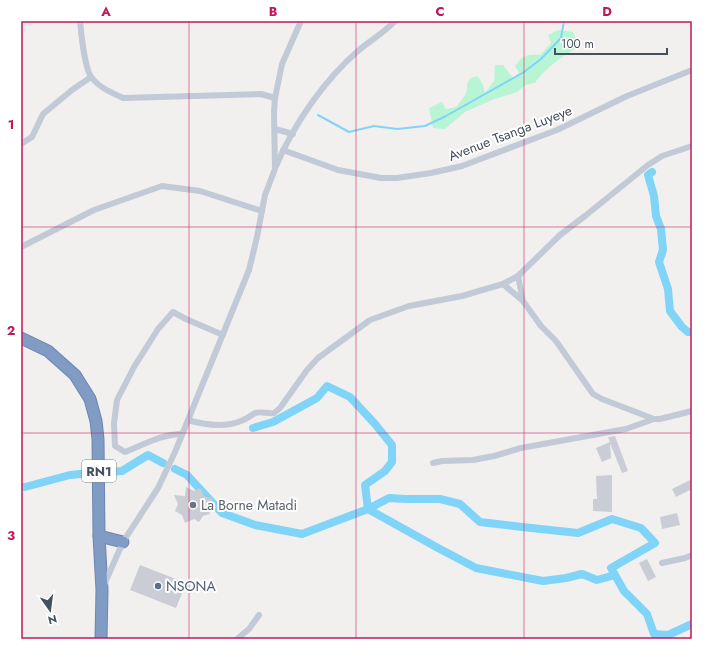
<svg xmlns="http://www.w3.org/2000/svg" width="713" height="660" viewBox="0 0 713 660" font-family="Jost,sans-serif">
  <rect width="100%" height="100%" fill="#f2efef"/>
  <path fill="#b8f5d5" d="M558,30L573,32L577,41L578,47C564,55 543,70 535,83L525,85L517,92L492,100L465,112L445,129L433,128L429,108L442,102L446,109L456,107C459,103 464,98 466,93C469,85 463,80 477,76C483,82 483,86 485,93L494,81L495,65H503L513,78L519,73L515,66C522,56 528,53 540,55L551,43L548,35Z"/>
  <g fill="none" stroke-linecap="round" stroke-linejoin="round">
    <polyline stroke="#80d4f7" stroke-width="2" points="318,115 349,132 374,126 397,129 425,126 446,116 524,72 541,59 561,38 564,21"/>
    <g stroke="#80d4f7" stroke-width="8">
      <polyline points="652,172 648,175 654,196 656,216 661,229 663,250 659,262 668,289 670,311 682,327 688,332 692,332"/>
      <polyline points="253,428 273,422 317,398 327,386 350,397 375,424 392,445 392,462 385,471 365,485 368,509 438,548 476,568 543,581 566,578 582,574 597,580 615,575"/>
      <polyline points="175,469 187,475 222,513 255,525 302,534 368,509 389,498 406,499 440,499 460,504 480,522 522,527 578,533 612,519 641,528 655,543 611,568 624,591 647,614 654,634 668,635 692,624"/>
      <polyline points="106,472 122,471 148,455 163,463"/>
      <polyline points="21,487 25,487 70,475 91,473"/>
    </g>
  </g>
  <g fill="#cacdd5">
    <polygon points="615,436 628,471 622,473 610,443 611,458 602,462 596,448 610,442 608,437"/>
    <polygon points="612,475 612,512 593,511 593,499 597,499 596,476"/>
    <polygon points="692,479 692,489 676,497 672,489"/>
    <polygon points="186,487 194,491 200,488 204,496 213,499 208,506 210,514 203,516 199,522 194,519 185,523 182,515 175,511 178,504 174,495 185,496"/>
    <polygon points="677,513 680,525 662,529 660,517"/>
    <polygon points="647,559 656,577 648,581 639,563"/>
    <polygon points="140,565 186,583 176,608 130,590"/>
  </g>
  <g fill="none" stroke-linecap="round" stroke-linejoin="round">
    <g stroke="#6c87b0" stroke-width="13">
      <g id="highway">
        <polyline points="21,338 48,351 75,375 90,399 96,421 98,439 99,536 102,590 101,639"/>
        <polyline points="99,536 123,542"/>
      </g>
    </g>
    <g stroke="#c1cad6" stroke-width="6">
      <path d="M80,21C81,32 85,71 92,78C100,88 112,93 123,98L261,94L275,98"/>
      <polyline points="275,129 293,134"/>
      <polyline points="21,144 32,137 43,114 72,90 91,77"/>
      <polyline points="283,150 338,170 381,178 397,178 431,173 462,166 557,130 627,96 692,70"/>
      <path d="M276,166C294,124 324,80 359,50C371,40 385,32 395,21"/>
      <polyline points="21,247 94,210 162,186 200,191 262,211"/>
      <polyline points="518,276 523,301"/>
      <polyline points="503,284 523,301 541,326 556,341 593,394 602,399 654,419 660,419 692,411"/>
      <path d="M188,420C205,425 224,428 241,421C247,419 250,416 255,413C261,411 268,414 274,413L280,408L307,370L318,358L370,320L409,306L462,296L503,284L518,276L560,235L585,216L648,165L662,156L692,146"/>
      <path d="M182,434C162,434 143,445 125,452L115,446L114,423L117,400L134,367L158,329L173,312L186,319L223,335"/>
      <polyline points="433,463 442,461 473,460 494,456 521,448 626,429 654,419"/>
      <polyline points="662,563 685,558 692,555"/>
      <polyline points="104,585 123,542 158,488 175,452 249,270 257,237 265,195 275,169 274,112 275,98 282,64 301,21"/>
      <polyline points="237,639 249,629 259,615"/>
    </g>
    <use href="#highway" stroke="#819cc4" stroke-width="11"/>
  </g>
  <path fill="none" stroke="#c2185b" stroke-width="1" stroke-opacity="0.55" d="M189,21V639M356,21V639M524,21V639M21,227H692M21,433H692"/>
  <circle fill="#6b7280" stroke="#fff" stroke-width="1.5" cx="193" cy="505" r="4"/>
  <circle fill="#5c6f8a" stroke="#fff" stroke-width="1.5" cx="158" cy="586" r="4"/>
  <g text-anchor="middle" dominant-baseline="central" stroke-width="4" stroke-linejoin="round" paint-order="stroke">
    <rect fill="#fff" stroke="#7d848f" stroke-width="1" x="82" y="460" width="34" height="22" rx="3"/>
    <g font-size="13" font-weight="bold" fill="#45505f">
      <text x="99" y="471">RN1</text>
    </g>
    <g font-size="14" fill="#45505f" stroke="#fff">
      <text transform="translate(510 133) rotate(-21)">Avenue Tsanga Luyeye</text>
    </g>
    <g font-size="14" fill="#5b616d" stroke="#fff" text-anchor="start">
      <text x="201" y="505">La Borne Matadi</text>
    </g>
    <g font-size="14" fill="#4e5e75" stroke="#fff" text-anchor="start">
      <text x="166" y="586">NSONA</text>
    </g>
  </g>
  <rect width="713" height="660" fill="none" stroke="#ffffff" stroke-width="44"/>
  <g transform="translate(50 610) rotate(166)" stroke="#ffffff" stroke-width="3" paint-order="stroke">
  <path d="M0-3L7 15L0 10L-7 15Z" fill="#45505f"/>
  <text y="-6" font-size="11" font-weight="bold" text-anchor="middle" fill="#45505f">N</text>
  </g>
  <path d="M555 48v6h112v-6" fill="none" stroke="#45505f" stroke-width="2"/>
  <text x="561" y="48" font-size="12" fill="#45505f" stroke="#ffffff" stroke-width="3" paint-order="stroke">100 m</text>
  <rect x="22" y="22" width="669" height="616" fill="none" stroke="#c2185b" stroke-width="1.5"/>
  <g font-size="13" text-anchor="middle" font-weight="bold" fill="#c2185b">
    <text x="106" y="16">A</text>
    <text x="273" y="16">B</text>
    <text x="440" y="16">C</text>
    <text x="607" y="16">D</text>
    <text x="11" y="129">1</text>
    <text x="11" y="335">2</text>
    <text x="11" y="540">3</text>
  </g>
</svg>
